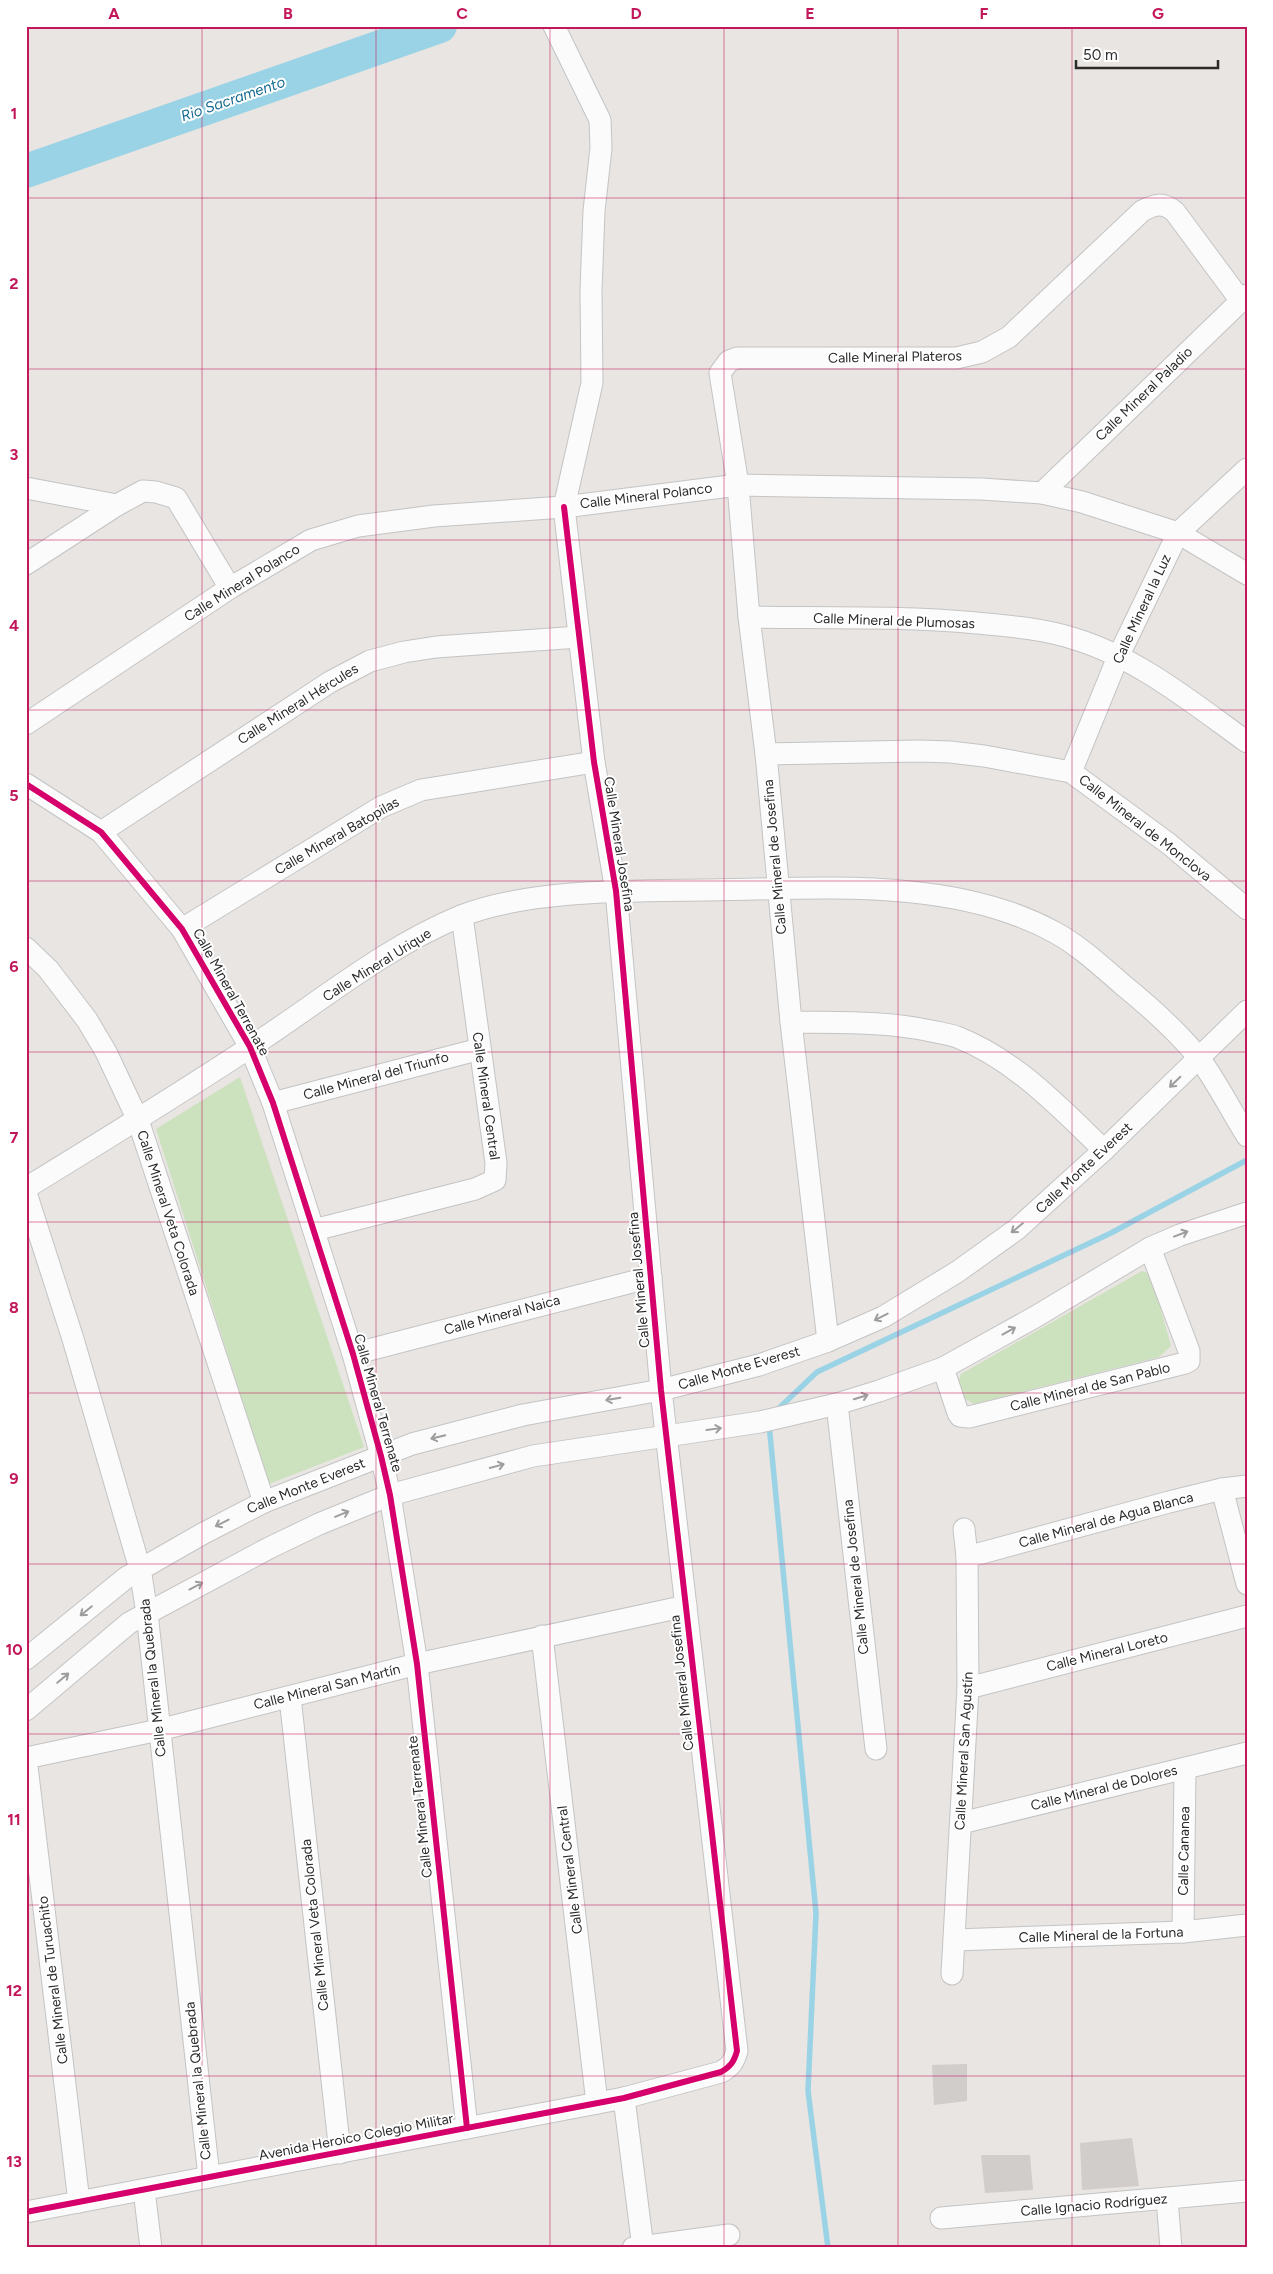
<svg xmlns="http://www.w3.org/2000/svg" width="1273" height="2274" viewBox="0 0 1273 2274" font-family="Figtree,sans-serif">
  <rect width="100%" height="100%" fill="#e8e5e2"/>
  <g fill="#cce1bd">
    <polygon points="240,1077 364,1447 269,1484 156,1129"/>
    <polygon points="1142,1271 1151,1274 1171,1346 1159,1357 974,1404 962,1397 957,1385 961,1374"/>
  </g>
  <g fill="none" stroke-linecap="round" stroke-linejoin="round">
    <g stroke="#9ad3e5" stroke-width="5.5">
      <polyline points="777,1410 817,1372 1111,1233 1247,1160"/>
      <polyline points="769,1424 816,1913 808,2091 828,2248"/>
    </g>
    <polyline stroke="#9ad3e5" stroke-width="34" points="26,171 440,26"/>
  </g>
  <g fill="#d0cdcb">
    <polygon points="967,2064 967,2101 934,2105 932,2065"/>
    <polygon points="1132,2138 1139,2186 1082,2190 1080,2143"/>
    <polygon points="981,2155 1030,2155 1033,2190 985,2193"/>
  </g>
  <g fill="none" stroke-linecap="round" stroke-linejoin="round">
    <g stroke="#c4c4c4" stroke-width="23">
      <g id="minor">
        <polyline points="26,488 117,505"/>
        <polyline points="1042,493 1247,295"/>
        <polyline points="26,564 117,505 143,491 156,492 176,498 230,588"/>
        <path d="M749,617C825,618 902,616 977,623C1010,626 1044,629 1075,639C1138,658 1194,704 1247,742"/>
        <polyline points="26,724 230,588 311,540 358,526 434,516 564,507 738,485 982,489 1042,493 1082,502 1178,533 1247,574"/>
        <polyline points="766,754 919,751 950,752 984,756 1071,772 1169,844 1247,909"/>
        <polyline points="1071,772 1118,657 1178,533 1247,469"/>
        <polyline points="26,784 101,832 182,929 250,1047 273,1103 353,1354 381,1456 390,1495 417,1664 467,2128"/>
        <polyline points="101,832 330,682 370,661 404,652 436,647 579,637"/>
        <polyline points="182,929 381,807 421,790 594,762"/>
        <polyline points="26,948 48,969 87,1020 106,1052 138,1120 264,1502"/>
        <path d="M791,1022C838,1023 885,1021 931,1031C940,1033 949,1034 957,1037C1016,1060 1060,1108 1104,1150"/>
        <polyline points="273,1103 480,1049"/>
        <path d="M26,1188C106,1139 186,1090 264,1038C327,996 390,945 461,916C530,889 631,891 705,890C819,889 953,876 1056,933C1081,947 1102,967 1123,985C1150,1007 1177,1031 1199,1058C1217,1082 1231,1111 1247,1136"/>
        <polyline points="26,1193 73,1339 140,1569 147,1613 209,2177"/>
        <polyline points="314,1230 475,1189 495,1180 496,1163 462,916"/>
        <path d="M828,1341L791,1022L766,754L749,617L738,485L720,373L729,361L737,358H956L982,352L1009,337L1142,211C1155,204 1163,202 1175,212L1241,301"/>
        <polyline points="353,1354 651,1277"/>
        <polyline points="943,1368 958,1413 960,1416 969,1417 1185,1363 1189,1361 1189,1351 1150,1248"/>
        <polyline points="837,1404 876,1749"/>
        <polyline points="1222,1489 1247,1584"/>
        <polyline points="967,1557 1169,1502 1222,1489 1247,1486"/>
        <polyline points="542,1636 597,2103"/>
        <polyline points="26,1659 127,1577 204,1533 264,1502 412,1444 523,1415 661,1390 759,1365 828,1341 883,1317 957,1272 1017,1229 1104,1150 1247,1011"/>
        <polyline points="968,1688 1247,1616"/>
        <polyline points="290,1697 340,2153"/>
        <polyline points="26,1710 129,1623 269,1548 319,1524 390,1495 533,1456 760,1422 837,1404 879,1391 943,1368 1035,1317 1150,1248 1180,1235 1247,1213"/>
        <polyline points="26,1758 159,1730 417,1664 686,1606"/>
        <polyline points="26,1758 79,2202"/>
        <polyline points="961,1823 1247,1753"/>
        <polyline points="1183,1932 1185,1769"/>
        <polyline points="955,1940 1183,1932 1247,1925"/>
        <polyline points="952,1974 968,1688 967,1557 964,1529"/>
        <polyline points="624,2098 643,2248"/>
        <polyline points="144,2190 151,2248"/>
        <polyline points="1167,2199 1171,2248"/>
        <path d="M26,2212L624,2098L721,2072C730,2067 734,2062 737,2051L661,1390L616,891L594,762L564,507L592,383L591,291L594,211L601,148L600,120L554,26"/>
        <polyline points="941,2218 1247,2191"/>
        <polyline points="633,2248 729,2235"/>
      </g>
    </g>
    <use href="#minor" stroke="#fcfbfb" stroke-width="21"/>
    <g stroke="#fff" stroke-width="9">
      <g id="cycleway">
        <polyline points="26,784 101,832 182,929 250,1047 273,1103 353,1354 381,1456 390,1495 417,1664 467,2128"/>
        <path d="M26,2212L624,2098L721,2072C730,2067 734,2062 737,2051L661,1390L616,891L594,762L564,507"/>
      </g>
    </g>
    <use href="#cycleway" stroke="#d6006c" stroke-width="6"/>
  </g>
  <defs><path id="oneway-shaft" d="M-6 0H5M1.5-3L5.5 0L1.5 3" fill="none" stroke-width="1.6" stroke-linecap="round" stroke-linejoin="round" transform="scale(1.25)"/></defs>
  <g stroke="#9e9d9d">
    <use href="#oneway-shaft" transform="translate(1175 1082) rotate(136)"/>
    <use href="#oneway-shaft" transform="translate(1017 1228) rotate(141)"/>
    <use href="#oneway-shaft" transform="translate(1181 1234) rotate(-21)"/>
    <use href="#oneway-shaft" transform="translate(881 1317) rotate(153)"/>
    <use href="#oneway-shaft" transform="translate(1009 1331) rotate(-29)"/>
    <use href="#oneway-shaft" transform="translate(861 1397) rotate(-17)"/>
    <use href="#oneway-shaft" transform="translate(613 1399) rotate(170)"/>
    <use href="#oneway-shaft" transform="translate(714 1429) rotate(-8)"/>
    <use href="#oneway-shaft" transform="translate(438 1437) rotate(166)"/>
    <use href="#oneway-shaft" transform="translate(497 1466) rotate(-15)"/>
    <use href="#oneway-shaft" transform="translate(342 1514) rotate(-22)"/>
    <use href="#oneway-shaft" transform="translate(222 1523) rotate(153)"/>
    <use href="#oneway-shaft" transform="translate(196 1586) rotate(-28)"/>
    <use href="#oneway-shaft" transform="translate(86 1611) rotate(141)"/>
    <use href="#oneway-shaft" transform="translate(63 1678) rotate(-40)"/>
  </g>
  <path fill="none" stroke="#c2185b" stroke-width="1" stroke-opacity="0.55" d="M202,26V2248M376,26V2248M550,26V2248M724,26V2248M898,26V2248M1072,26V2248M26,198H1247M26,369H1247M26,540H1247M26,710H1247M26,881H1247M26,1052H1247M26,1222H1247M26,1393H1247M26,1564H1247M26,1734H1247M26,1905H1247M26,2076H1247"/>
  <g text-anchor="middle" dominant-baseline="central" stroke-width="4" stroke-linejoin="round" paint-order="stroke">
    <g font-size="14" fill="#2b2b2b" stroke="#fff">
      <text transform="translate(895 357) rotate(-1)">Calle Mineral Plateros</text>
      <text transform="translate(1144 394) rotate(-44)">Calle Mineral Paladio</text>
      <text transform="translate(646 496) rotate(-7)">Calle Mineral Polanco</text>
      <text transform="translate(242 583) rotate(-32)">Calle Mineral Polanco</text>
      <text transform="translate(1142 609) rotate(-65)">Calle Mineral la Luz</text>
      <text transform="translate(894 621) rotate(2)">Calle Mineral de Plumosas</text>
      <text transform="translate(298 704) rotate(-32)">Calle Mineral Hércules</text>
      <text transform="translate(1145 828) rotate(38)">Calle Mineral de Monclova</text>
      <text transform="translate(337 836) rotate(-30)">Calle Mineral Batopilas</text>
      <text transform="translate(619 844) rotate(81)">Calle Mineral Josefina</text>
      <text transform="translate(775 857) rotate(-95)">Calle Mineral de Josefina</text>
      <text transform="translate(377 965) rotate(-32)">Calle Mineral Urique</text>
      <text transform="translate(231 992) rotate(61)">Calle Mineral Terrenate</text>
      <text transform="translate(376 1076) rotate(-15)">Calle Mineral del Triunfo</text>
      <text transform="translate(486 1096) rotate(82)">Calle Mineral Central</text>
      <text transform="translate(1084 1168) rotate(-43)">Calle Monte Everest</text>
      <text transform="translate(168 1213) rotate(72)">Calle Mineral Veta Colorada</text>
      <text transform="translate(639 1280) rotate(-95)">Calle Mineral Josefina</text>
      <text transform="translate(502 1315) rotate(-15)">Calle Mineral Naica</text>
      <text transform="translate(739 1368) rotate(-16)">Calle Monte Everest</text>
      <text transform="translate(1090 1387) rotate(-14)">Calle Mineral de San Pablo</text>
      <text transform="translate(378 1403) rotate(74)">Calle Mineral Terrenate</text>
      <text transform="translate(306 1486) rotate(-22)">Calle Monte Everest</text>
      <text transform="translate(1106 1520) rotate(-15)">Calle Mineral de Agua Blanca</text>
      <text transform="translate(856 1577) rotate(-96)">Calle Mineral de Josefina</text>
      <text transform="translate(1107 1652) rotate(-14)">Calle Mineral Loreto</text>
      <text transform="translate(153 1678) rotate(-96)">Calle Mineral la Quebrada</text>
      <text transform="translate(682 1683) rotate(-96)">Calle Mineral Josefina</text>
      <text transform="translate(327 1687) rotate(-14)">Calle Mineral San Martín</text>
      <text transform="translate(964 1751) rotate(-87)">Calle Mineral San Agustín</text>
      <text transform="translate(1104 1788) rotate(-14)">Calle Mineral de Dolores</text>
      <text transform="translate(420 1807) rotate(-96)">Calle Mineral Terrenate</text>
      <text transform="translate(1184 1851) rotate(-89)">Calle Cananea</text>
      <text transform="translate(570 1870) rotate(-97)">Calle Mineral Central</text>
      <text transform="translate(315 1925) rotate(-96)">Calle Mineral Veta Colorada</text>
      <text transform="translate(1101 1935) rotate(-2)">Calle Mineral de la Fortuna</text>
      <text transform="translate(53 1980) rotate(-97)">Calle Mineral de Turuachito</text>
      <text transform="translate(198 2081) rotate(-96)">Calle Mineral la Quebrada</text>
      <text transform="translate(356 2137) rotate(-11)">Avenida Heroico Colegio Militar</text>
      <text transform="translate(1094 2205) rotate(-5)">Calle Ignacio Rodríguez</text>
    </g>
    <g font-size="15" font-style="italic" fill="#186b92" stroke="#fff">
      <text transform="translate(233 99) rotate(-19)">Rio Sacramento</text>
    </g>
  </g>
  <rect width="1273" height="2274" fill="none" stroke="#ffffff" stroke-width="55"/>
  <path d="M1076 60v8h142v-8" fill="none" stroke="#2b2b2b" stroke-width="2.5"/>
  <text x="1083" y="60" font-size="15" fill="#2b2b2b" stroke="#ffffff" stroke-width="4" paint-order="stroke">50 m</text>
  <rect x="28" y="28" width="1218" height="2218" fill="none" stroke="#c2185b" stroke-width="2"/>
  <g font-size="16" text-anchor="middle" font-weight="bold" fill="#c2185b">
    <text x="114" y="19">A</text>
    <text x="288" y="19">B</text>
    <text x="462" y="19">C</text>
    <text x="636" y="19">D</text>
    <text x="810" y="19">E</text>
    <text x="984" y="19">F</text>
    <text x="1158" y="19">G</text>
    <text x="14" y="119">1</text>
    <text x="14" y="289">2</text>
    <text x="14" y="460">3</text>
    <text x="14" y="631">4</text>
    <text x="14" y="801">5</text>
    <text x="14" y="972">6</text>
    <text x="14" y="1143">7</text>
    <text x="14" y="1313">8</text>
    <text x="14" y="1484">9</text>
    <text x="14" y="1655">10</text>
    <text x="14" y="1825">11</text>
    <text x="14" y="1996">12</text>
    <text x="14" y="2167">13</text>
  </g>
</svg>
